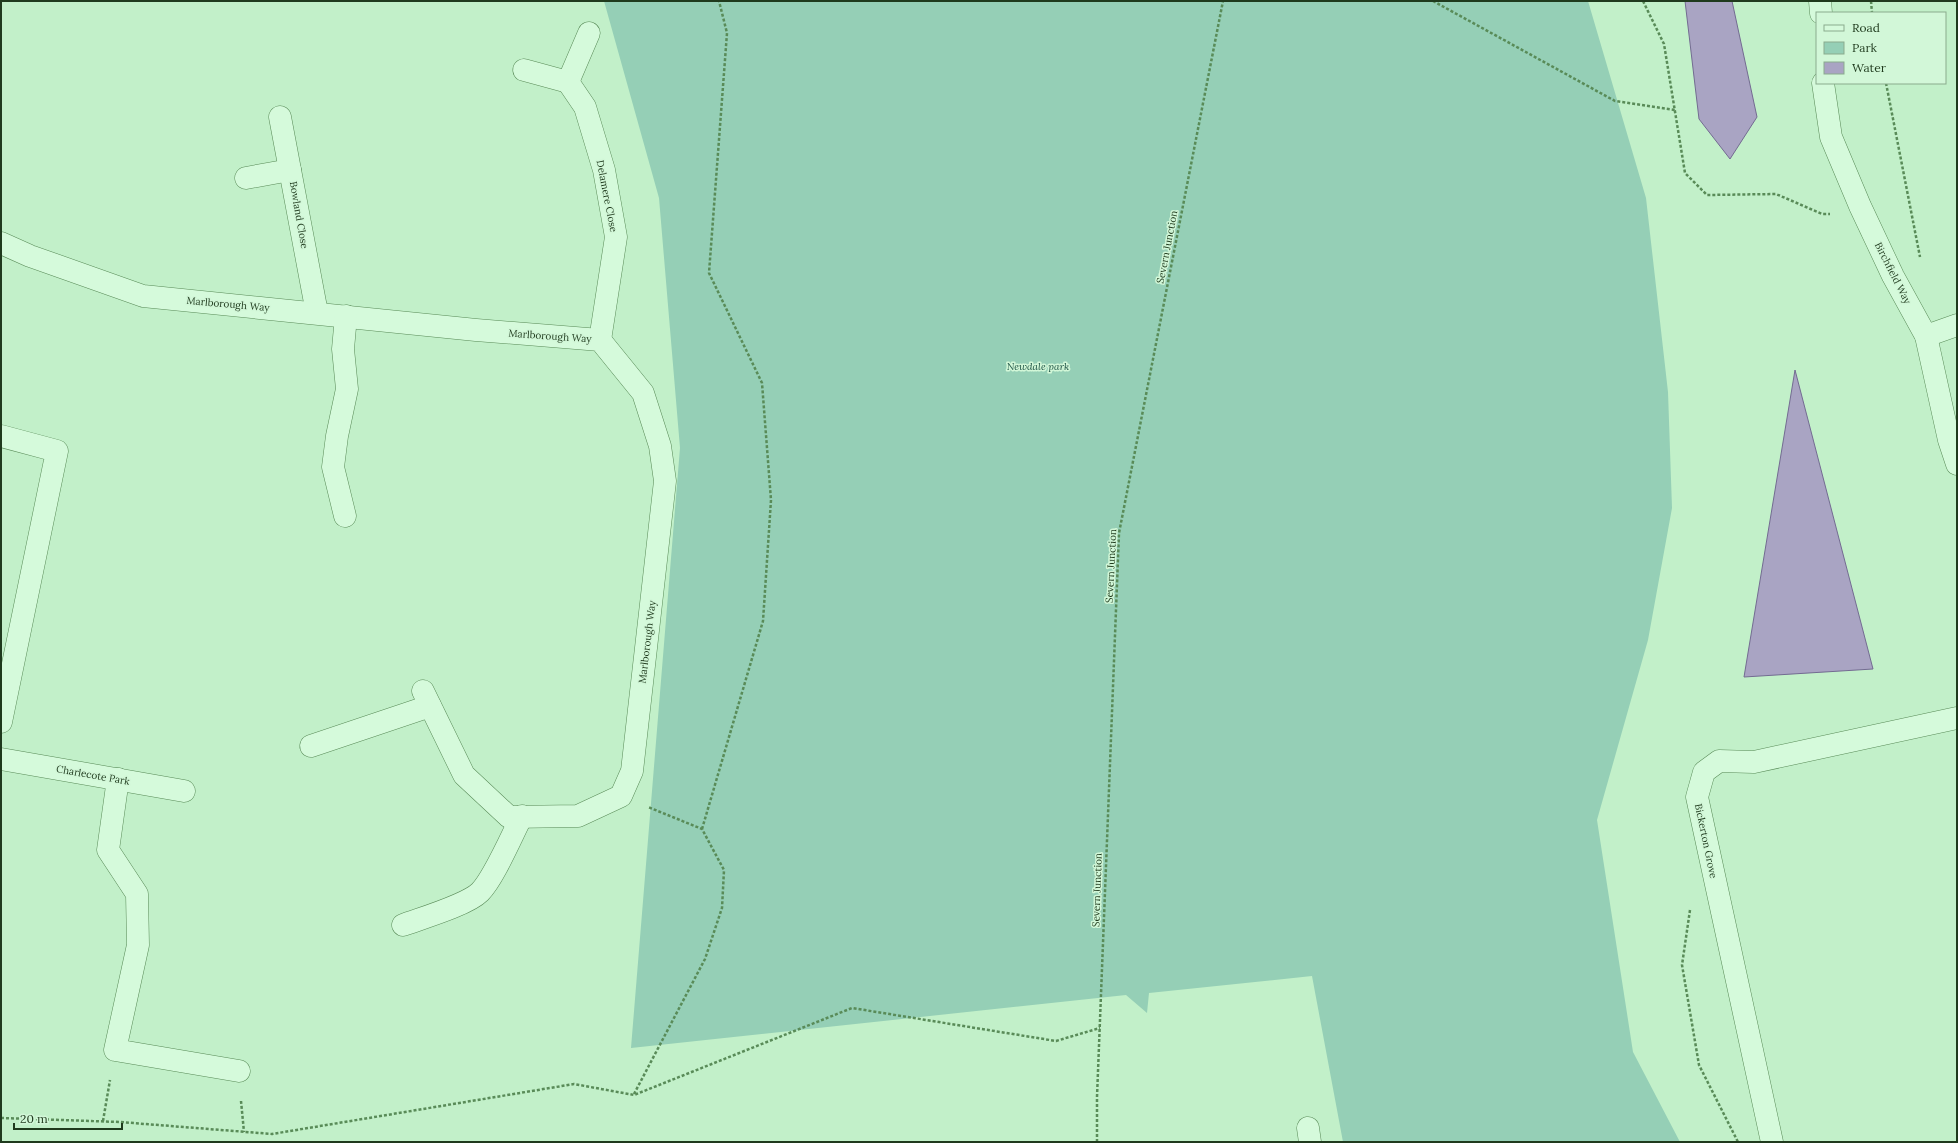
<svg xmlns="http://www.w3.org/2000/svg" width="1958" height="1143" viewBox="0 0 1958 1143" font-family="Lora,serif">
  <rect width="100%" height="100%" fill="#c2f0c9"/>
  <polygon fill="#95cfb6" points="604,1 1588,1 1646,198 1668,392 1672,508 1648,640 1597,820 1633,1052 1680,1142 1343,1142 1312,976 1149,993 1147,1013 1126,995 631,1048 680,448 659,198"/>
  <g fill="#a9a4c3" stroke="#736b91">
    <polygon points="1685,1 1732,1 1757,117 1730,159 1699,119"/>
    <polygon points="1795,370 1873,669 1744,677"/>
  </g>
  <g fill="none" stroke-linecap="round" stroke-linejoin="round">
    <g stroke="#598b58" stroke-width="23">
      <g id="minor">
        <polyline points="1820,1 1821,13"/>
        <polyline points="524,70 568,82 589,33"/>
        <polyline points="568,82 585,107 604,170 616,237 600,340"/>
        <polyline points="1823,83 1831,137 1860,206 1893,276 1926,336 1949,440 1957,464"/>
        <polyline points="280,117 317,313"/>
        <polyline points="246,178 290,170"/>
        <polyline points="1,243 30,256 143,296 476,330 600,340 643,393 660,446 665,481 632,771 621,796 578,816 509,817 464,775 423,691"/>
        <polyline points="1926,336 1957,325"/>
        <polyline points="1,436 57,451 1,722"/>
        <polyline points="345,516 333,467 337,436 347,389 343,349 346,316"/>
        <polyline points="311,746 430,706"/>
        <polyline points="1,759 184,791"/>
        <polyline points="118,779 108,850 137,894 138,945 115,1050 239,1071"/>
        <path d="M403,925C422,918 467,905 480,892C494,878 512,835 522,816"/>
        <polyline points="1308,1128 1310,1142"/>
        <polyline points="1772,1142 1697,797 1704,772 1719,761 1754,762 1957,718"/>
      </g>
    </g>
    <g stroke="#598b58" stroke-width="2.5" stroke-dasharray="3 2" stroke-linecap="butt">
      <polyline points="1433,1 1615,101 1675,110"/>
      <polyline points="1643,1 1664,44 1685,173 1707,195 1776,194 1822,214 1830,214"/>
      <polyline points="1871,1 1872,13"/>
      <polyline points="1886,83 1920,257"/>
      <polyline points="702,829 763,621 771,500 762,383 709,273 727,33 719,1"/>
      <polyline points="1690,910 1682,965 1699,1065 1738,1142"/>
      <polyline points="634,1094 705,959 722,908 724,870 702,829 648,807"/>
      <polyline points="241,1101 244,1132"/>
      <polyline points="1,1118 120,1122 272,1134 574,1084 634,1095 852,1008 1056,1041 1100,1028"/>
      <polyline points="103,1121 110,1080"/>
      <polyline points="1097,1142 1097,1097 1119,533 1223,1"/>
    </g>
    <use href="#minor" stroke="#d5fadb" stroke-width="22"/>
  </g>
  <g text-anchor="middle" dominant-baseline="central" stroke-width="3" stroke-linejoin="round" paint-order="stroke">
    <g font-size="10" fill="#1f3a1d" stroke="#d2f7d8">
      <text transform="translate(607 196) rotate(79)">Delamere Close</text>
      <text transform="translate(299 215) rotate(80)">Bowland Close</text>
      <text transform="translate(1167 247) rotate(-79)">Severn Junction</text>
      <text transform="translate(1893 273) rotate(63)">Birchfield Way</text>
      <text transform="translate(228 304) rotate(5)">Marlborough Way</text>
      <text transform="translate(550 336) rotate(4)">Marlborough Way</text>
      <text transform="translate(1111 566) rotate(-87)">Severn Junction</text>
      <text transform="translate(647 642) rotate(-83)">Marlborough Way</text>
      <text transform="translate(93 775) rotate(10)">Charlecote Park</text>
      <text transform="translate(1706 841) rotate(78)">Bickerton Grove</text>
      <text transform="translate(1097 890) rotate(-88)">Severn Junction</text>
    </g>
    <g font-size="10" font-style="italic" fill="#225748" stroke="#d2f7d8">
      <text x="1038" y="366">Newdale park</text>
    </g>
  </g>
  <rect width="1958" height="1143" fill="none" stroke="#1f3a1d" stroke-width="4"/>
  <rect x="1816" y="12" width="130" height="72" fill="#d2f7d8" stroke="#8aab8d"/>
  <rect x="1824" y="25" width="20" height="6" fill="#d5fadb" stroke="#8aab8d"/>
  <text x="1852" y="32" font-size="12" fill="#1f3a1d">Road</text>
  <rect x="1824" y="42" width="20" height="12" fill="#95cfb6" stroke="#8aab8d"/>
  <text x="1852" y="52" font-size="12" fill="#1f3a1d">Park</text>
  <rect x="1824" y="62" width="20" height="12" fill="#a9a4c3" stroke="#8aab8d"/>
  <text x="1852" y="72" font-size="12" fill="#1f3a1d">Water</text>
  <path d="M14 1123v6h108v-6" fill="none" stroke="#1f3a1d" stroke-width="2"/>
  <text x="20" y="1123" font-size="12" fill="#1f3a1d" stroke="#d2f7d8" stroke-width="3" paint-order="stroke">20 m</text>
</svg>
